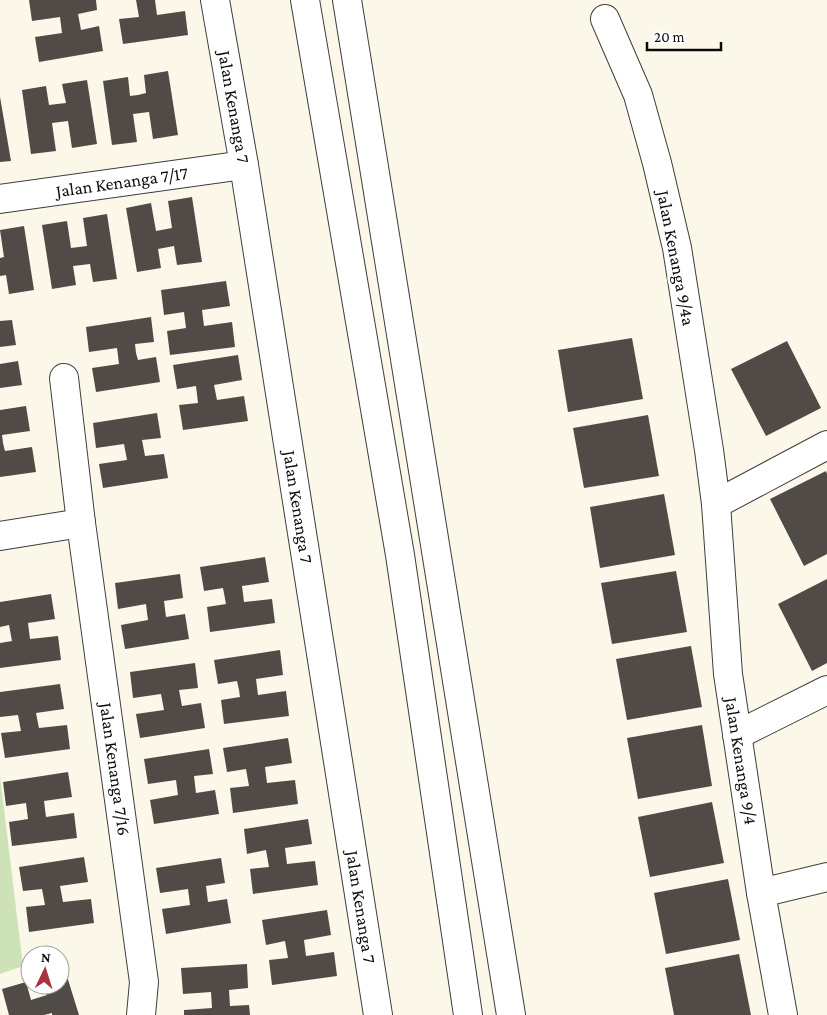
<svg xmlns="http://www.w3.org/2000/svg" width="827" height="1015" viewBox="0 0 827 1015" font-family="'Crimson Pro',serif">
  <rect width="100%" height="100%" fill="#fcf8e9"/>
  <polygon fill="#cee2b8" points="0,776 23,966 0,974"/>
  <g fill="#514b48">
    <polygon points="29,0 96,0 97,10 78,14 81,30 99,26 103,51 39,62 35,37 62,33 60,17 32,21"/>
    <polygon points="136,0 155,0 157,15 185,11 188,35 123,44 119,19 139,17"/>
    <polygon points="168,71 178,135 153,139 149,112 133,114 137,142 112,145 103,81 128,77 130,96 138,95 146,93 144,75"/>
    <polygon points="87,80 97,144 72,148 68,121 52,123 56,151 31,154 22,90 46,86 49,105 57,104 66,103 62,84"/>
    <polygon points="0,97 11,161 0,162"/>
    <polygon points="192,197 202,262 177,265 174,246 158,249 161,268 137,272 126,208 151,203 156,231 172,228 168,201"/>
    <polygon points="107,214 117,279 93,282 90,264 73,266 76,285 52,289 42,225 67,221 71,248 87,246 83,218"/>
    <polygon points="24,226 34,290 9,294 6,275 0,276 0,258 4,257 0,230"/>
    <polygon points="226,281 230,306 202,310 204,326 232,322 235,347 170,355 167,331 186,328 184,312 164,315 161,290"/>
    <polygon points="151,317 154,342 135,344 136,353 138,360 156,357 160,382 96,392 92,368 119,364 117,348 89,352 86,327"/>
    <polygon points="12,320 16,345 0,347 0,321"/>
    <polygon points="632,338 643,399 568,412 558,350"/>
    <polygon points="787,341 821,408 766,436 731,369"/>
    <polygon points="238,355 242,380 214,385 217,400 244,396 248,421 183,430 179,405 198,403 196,386 177,389 173,365"/>
    <polygon points="18,361 22,385 0,388 0,364"/>
    <polygon points="26,406 30,431 2,435 3,443 5,451 32,447 36,472 0,477 0,410"/>
    <polygon points="157,413 161,438 142,440 145,456 164,454 168,478 103,488 99,464 127,460 124,444 96,448 93,423"/>
    <polygon points="648,415 659,476 584,488 573,428"/>
    <polygon points="826,471 827,474 827,554 804,566 770,499"/>
    <polygon points="664,494 675,555 600,568 590,507"/>
    <polygon points="265,557 269,582 242,586 244,602 272,599 275,623 210,632 207,607 226,604 223,588 204,591 200,567"/>
    <polygon points="676,571 687,632 612,644 601,583"/>
    <polygon points="180,574 183,598 164,601 166,617 185,614 189,639 125,649 121,625 148,620 147,613 146,604 118,609 115,583"/>
    <polygon points="827,579 827,663 812,671 778,604"/>
    <polygon points="51,594 55,619 28,623 30,639 58,636 61,660 0,668 0,643 12,641 9,625 0,627 0,602"/>
    <polygon points="691,646 702,707 627,720 616,659"/>
    <polygon points="280,650 283,675 256,679 258,695 286,691 289,716 224,724 221,700 240,697 239,690 237,681 218,684 214,660"/>
    <polygon points="195,663 198,688 179,690 182,706 201,703 205,728 140,738 136,714 164,710 161,694 133,698 130,672"/>
    <polygon points="60,684 64,709 36,713 39,728 67,725 70,749 5,758 1,733 21,731 18,715 0,717 0,692"/>
    <polygon points="702,725 712,786 638,799 627,738"/>
    <polygon points="288,738 292,763 265,767 267,783 295,780 298,804 233,813 230,788 249,786 246,769 227,772 223,748"/>
    <polygon points="209,749 213,774 194,776 196,793 215,790 219,814 154,824 150,800 178,795 176,780 148,784 144,759"/>
    <polygon points="68,772 72,797 44,801 46,817 74,813 77,838 12,846 9,822 28,819 26,803 6,806 3,782"/>
    <polygon points="712,802 724,863 650,877 638,817"/>
    <polygon points="308,819 312,844 285,848 287,864 315,861 318,885 253,894 250,869 269,867 266,850 247,854 244,829"/>
    <polygon points="84,857 88,882 60,886 63,902 91,899 94,923 29,932 26,907 45,905 42,889 23,891 19,867"/>
    <polygon points="221,858 225,883 206,886 208,902 227,899 231,923 166,934 162,909 190,905 188,889 160,893 156,868"/>
    <polygon points="728,879 740,940 666,954 654,893"/>
    <polygon points="327,910 331,935 304,940 306,956 334,952 337,976 272,985 269,960 288,958 285,941 266,945 262,920"/>
    <polygon points="739,954 751,1015 674,1015 665,968"/>
    <polygon points="247,964 248,988 229,990 230,1006 249,1005 250,1015 184,1015 184,1010 212,1008 211,992 183,994 181,968"/>
    <polygon points="65,970 79,1015 52,1015 52,1013 44,1015 9,1015 2,989 26,982 31,1000 47,995 44,985 60,985 60,971"/>
  </g>
  <g fill="none" stroke-linecap="round" stroke-linejoin="round">
    <g stroke="#3d3d3d" stroke-width="30">
      <g id="minor">
        <polyline points="215,0 244,165 378,1015"/>
        <polyline points="605,19 638,95 657,163 677,248 709,450 716,504 728,674 761,893 783,1015"/>
        <polyline points="0,199 244,165"/>
        <polyline points="64,378 81,523 144,982 141,1015"/>
        <polyline points="716,504 827,445"/>
        <polyline points="0,536 81,523"/>
        <polyline points="737,735 827,690"/>
        <polyline points="761,893 827,877"/>
      </g>
    </g>
    <g stroke="#3d3d3d" stroke-width="30">
      <g id="tertiary">
        <polyline points="305,0 400,555 468,1015"/>
        <polyline points="347,0 511,1015"/>
      </g>
    </g>
    <use href="#minor" stroke="#fff" stroke-width="28"/>
    <use href="#tertiary" stroke="#fff" stroke-width="28"/>
  </g>
  <g text-anchor="middle" dominant-baseline="central" stroke-width="5" stroke-linejoin="round" paint-order="stroke">
    <g font-size="18" fill="#0a0a0a" stroke="#fff">
      <text transform="translate(234 107) rotate(80)">Jalan Kenanga 7</text>
      <text transform="translate(122 182) rotate(-8)">Jalan Kenanga 7/17</text>
      <text transform="translate(676 258) rotate(79)">Jalan Kenanga 9/4a</text>
      <text transform="translate(298 507) rotate(81)">Jalan Kenanga 7</text>
      <text transform="translate(741 761) rotate(81)">Jalan Kenanga 9/4</text>
      <text transform="translate(115 769) rotate(82)">Jalan Kenanga 7/16</text>
      <text transform="translate(361 907) rotate(81)">Jalan Kenanga 7</text>
    </g>
  </g>
  <g transform="translate(45 970) rotate(4)"><circle r="24" fill="#ffffff" stroke="#9d9d9d"/>
  <path d="M0-4L9 19L0 12L-9 19Z" fill="#a7343b"/>
  <text y="-8" font-size="14" font-weight="bold" text-anchor="middle" fill="#0a0a0a">N</text>
  </g>
  <path d="M647 42v8h74v-8" fill="none" stroke="#0a0a0a" stroke-width="2.5"/>
  <text x="654" y="42" font-size="15" fill="#0a0a0a" stroke="#ffffff" stroke-width="4" paint-order="stroke">20 m</text>
</svg>
